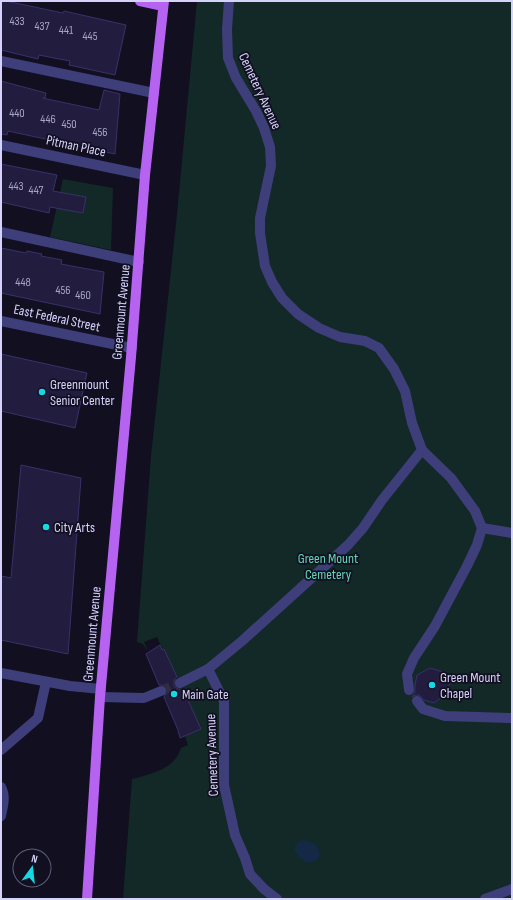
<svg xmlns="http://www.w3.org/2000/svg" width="513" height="900" viewBox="0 0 513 900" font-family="'Sofia Sans Condensed',sans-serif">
  <rect width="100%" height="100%" fill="#110f20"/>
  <g fill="#132927">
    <path d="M197,1H512V899H123L132,779C151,774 175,769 181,748L188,745L185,736L201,729L164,649L163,650L157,637L144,642L148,652L143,644L137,642L151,456L177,214Z"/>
    <polygon points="63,179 113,188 111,250 50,237"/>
  </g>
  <path fill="#132945" d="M304,840C314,842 319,846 320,856C312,868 302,862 295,852V846L300,841Z"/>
  <g fill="#221d3f" stroke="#393169">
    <polygon points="1,1 6,1 63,13 64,11 126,25 115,75 69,65 70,61 54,58 39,55 38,59 1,50"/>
    <polygon points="1,81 46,93 45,98 43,98 47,99 99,110 104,90 120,94 115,154 8,131 7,135 1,134"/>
    <polygon points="1,164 57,175 53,191 86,197 83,213 50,207 49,213 1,202"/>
    <polygon points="1,248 26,253 27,251 42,254 41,256 62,260 61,264 104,272 100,314 1,293"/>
    <polygon points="1,354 87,373 75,428 1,411"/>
    <polygon points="21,465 81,478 68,654 1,640 1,576 11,578"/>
    <polygon points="160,645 162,650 164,649 177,677 174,680 174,686 177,689 183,689 201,729 180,738 178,730 164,697 167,692 167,688 162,685 159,685 146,654"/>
    <polygon points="430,668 443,672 450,683 446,694 434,703 424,700 419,695 416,695 412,697 415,692 415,685 417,675"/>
  </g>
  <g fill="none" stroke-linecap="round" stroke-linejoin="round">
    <polyline stroke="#2e2c41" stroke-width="10" stroke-dasharray="10 5" stroke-linecap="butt" points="161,691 180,683"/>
    <g stroke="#3e3e7b" stroke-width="10">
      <polyline points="229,1 227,29 228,58 236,78 256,111 264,128 270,147 271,166 260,218 260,233 265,266 272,282 282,298 298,314 319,328 340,337 365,341 379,348 394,369 405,391 412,423 422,450 451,478 475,511 482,528 477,545 467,566 435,626 414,658 407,674 409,690"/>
      <polyline points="1,61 154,93"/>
      <polyline points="1,145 145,175"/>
      <polyline points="1,232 139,262"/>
      <polyline points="1,321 132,348"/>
      <polyline points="482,528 512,533"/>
      <polyline points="208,669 224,701 224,785 235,835 245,858 250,874 264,889 277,899"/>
      <polyline points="1,673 70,686 101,689"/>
      <polyline points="180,683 208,669 242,641 348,545 363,528 382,500 422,450"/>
      <polyline points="100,697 144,698 161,691"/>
      <polyline points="417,701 423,709 445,716 512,718"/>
      <polyline points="1,750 38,718 46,682"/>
      <path d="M1,787C6,797 3,806 1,816"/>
      <polyline points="485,899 512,889"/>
    </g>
    <g stroke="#b663f1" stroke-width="10">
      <polyline points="140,1 163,6"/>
      <polyline points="87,899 100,697 131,357 145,175 164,1"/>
    </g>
  </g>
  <g fill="#14d9e5" stroke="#110f20" stroke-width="1.5">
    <circle cx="42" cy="392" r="4"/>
    <circle cx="46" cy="527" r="4"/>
    <circle cx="432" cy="685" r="4"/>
    <circle cx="174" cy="694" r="4"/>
  </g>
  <g text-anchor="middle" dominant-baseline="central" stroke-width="3.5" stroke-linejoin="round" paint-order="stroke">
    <g font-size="12" fill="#a8a5cc">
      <text x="17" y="21">433</text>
      <text x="42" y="26">437</text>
      <text x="66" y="30">441</text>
      <text x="90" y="36">445</text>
      <text x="17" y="113">440</text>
      <text x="48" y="119">446</text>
      <text x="69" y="124">450</text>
      <text x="100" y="132">456</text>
      <text x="16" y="186">443</text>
      <text x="36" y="190">447</text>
      <text x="23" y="282">448</text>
      <text x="63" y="290">456</text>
      <text x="83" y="295">460</text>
    </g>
    <g font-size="14" fill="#d5d2fb" stroke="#110f20">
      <text transform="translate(260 91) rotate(65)">Cemetery Avenue</text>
      <text transform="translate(76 146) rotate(12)">Pitman Place</text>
      <text transform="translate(121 312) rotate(-85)">Greenmount Avenue</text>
      <text transform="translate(57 318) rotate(12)">East Federal Street</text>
      <text transform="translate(92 634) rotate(-85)">Greenmount Avenue</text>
      <text transform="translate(212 755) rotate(-92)">Cemetery Avenue</text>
    </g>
    <g font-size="14" fill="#d5d2fb" stroke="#110f20" text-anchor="start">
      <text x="50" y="384">Greenmount<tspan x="50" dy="16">Senior Center</tspan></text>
      <text x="54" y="527">City Arts</text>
      <text x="440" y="677">Green Mount<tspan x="440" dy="16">Chapel</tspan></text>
      <text x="182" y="694">Main Gate</text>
    </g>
    <g font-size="14" fill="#65d4b3" stroke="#110f20">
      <text x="328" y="558">Green Mount<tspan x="328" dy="16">Cemetery</tspan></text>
    </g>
  </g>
  <rect width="513" height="900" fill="none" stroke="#d5d2fb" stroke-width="4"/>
  <g transform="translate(32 868) rotate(15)"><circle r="19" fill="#110f20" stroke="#5f5d78"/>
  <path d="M0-3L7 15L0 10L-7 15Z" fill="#14d9e5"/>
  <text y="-6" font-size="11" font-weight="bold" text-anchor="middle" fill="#d5d2fb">N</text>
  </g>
</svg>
